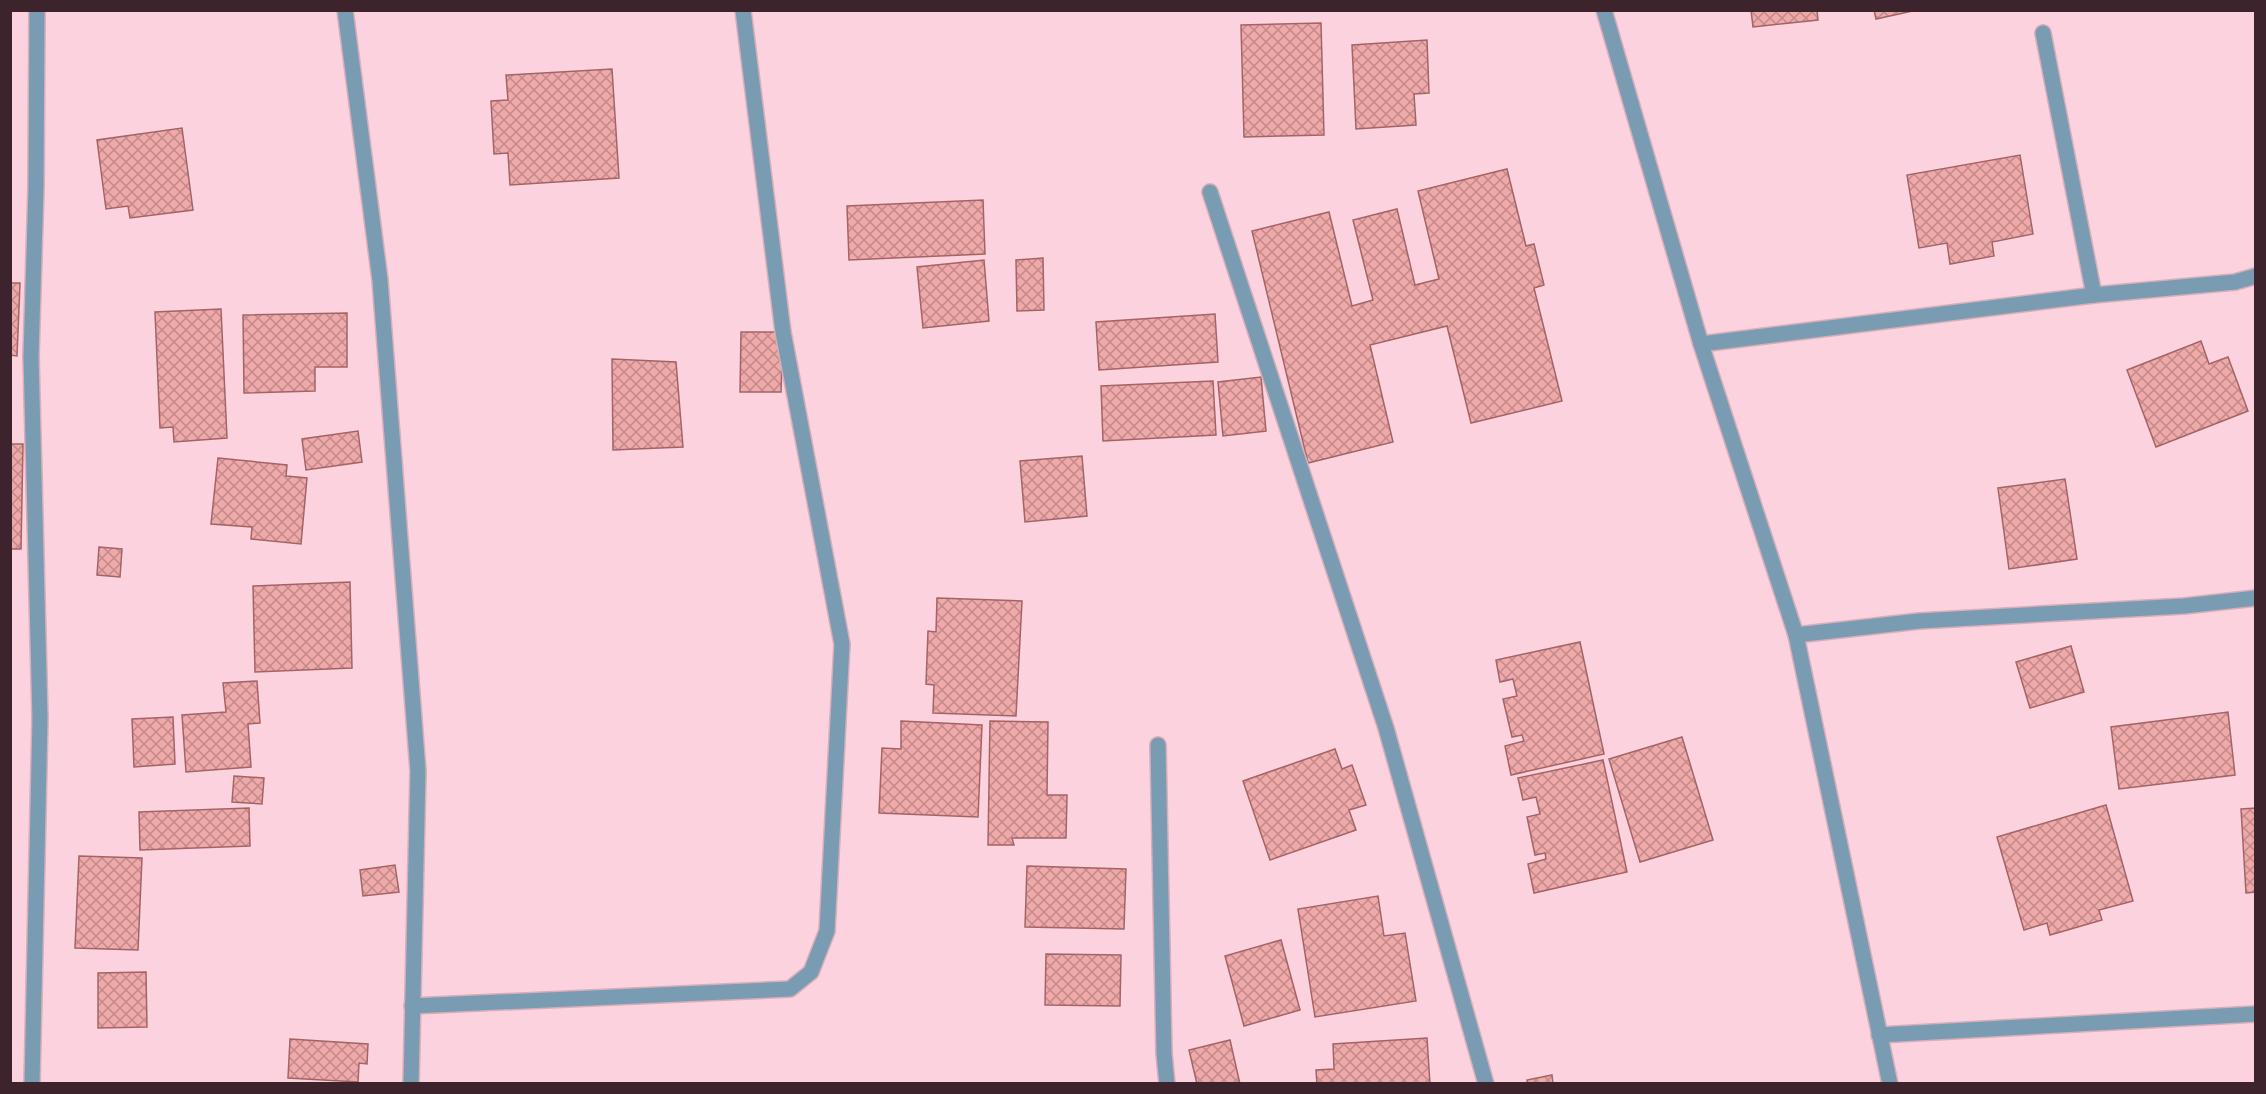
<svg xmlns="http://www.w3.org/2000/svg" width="2266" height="1094" viewBox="0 0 2266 1094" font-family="'Public Sans',sans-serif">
  <defs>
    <pattern id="building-cross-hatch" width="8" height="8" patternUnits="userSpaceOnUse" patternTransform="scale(1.5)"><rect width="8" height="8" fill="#efa9a9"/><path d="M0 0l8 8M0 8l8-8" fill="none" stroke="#c3898a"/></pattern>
  </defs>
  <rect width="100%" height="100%" fill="#fcd2de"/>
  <g fill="url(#building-cross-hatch)" stroke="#a46465" stroke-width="1.5">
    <polygon points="1751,10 1817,10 1818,20 1753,27"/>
    <polygon points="1874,10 1917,10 1876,19"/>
    <polygon points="1321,23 1324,135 1244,137 1241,25"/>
    <polygon points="1427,40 1429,93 1414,94 1416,125 1356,129 1352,45"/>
    <polygon points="612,69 619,178 510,185 508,153 494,154 491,101 508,100 506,75"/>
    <polygon points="182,128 193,210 130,218 128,206 106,209 97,140"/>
    <polygon points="2020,155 2033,234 1992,242 1994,256 1950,264 1947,243 1919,248 1907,175"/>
    <polygon points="1507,169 1526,246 1534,244 1544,285 1534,288 1562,401 1471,423 1447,326 1370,345 1393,442 1308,463 1252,231 1329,212 1352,306 1373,300 1353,220 1397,209 1415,285 1439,279 1418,191"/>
    <polygon points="983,200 985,254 849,260 847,206"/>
    <polygon points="1043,258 1044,310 1017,311 1016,260"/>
    <polygon points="984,260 989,321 923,328 917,267"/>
    <polygon points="10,283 20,283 17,356 10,355"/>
    <polygon points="221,309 227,438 174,442 173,427 160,428 155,312"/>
    <polygon points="347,313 347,367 315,367 315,391 244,393 243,315"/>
    <polygon points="1215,314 1218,362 1099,370 1096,322"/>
    <polygon points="741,332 783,332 781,392 740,392"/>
    <polygon points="2201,341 2209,364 2228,357 2248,411 2156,447 2127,370"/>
    <polygon points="612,359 676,362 683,447 613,450"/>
    <polygon points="1261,377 1266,431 1223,436 1218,382"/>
    <polygon points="1213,381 1216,435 1103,441 1101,386"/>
    <polygon points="358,431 362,462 306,470 302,439"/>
    <polygon points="10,444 23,444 21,549 10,549"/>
    <polygon points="1082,456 1087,516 1025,522 1020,461"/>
    <polygon points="218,458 287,465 286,476 307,478 301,544 251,539 252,527 211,524"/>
    <polygon points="2065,479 2077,559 2009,569 1998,488"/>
    <polygon points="99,547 122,549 120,577 97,575"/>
    <polygon points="350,582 352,668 255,672 253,586"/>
    <polygon points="937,598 1022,601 1016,716 933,713 934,685 926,684 928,631 936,632"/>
    <polygon points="1580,642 1604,754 1511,775 1505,746 1524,741 1522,735 1512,737 1503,699 1517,696 1513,679 1500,682 1496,660"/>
    <polygon points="2071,646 2084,692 2030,708 2016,662"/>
    <polygon points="257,681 260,723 248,724 251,767 186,772 182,715 226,712 223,683"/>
    <polygon points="2228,712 2235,775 2119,789 2111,727"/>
    <polygon points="173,717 175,764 134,767 132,719"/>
    <polygon points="901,721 982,725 978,817 879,813 882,748 901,749"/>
    <polygon points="990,721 1048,722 1047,795 1067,795 1066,838 1012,838 1014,845 988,845"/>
    <polygon points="1682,737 1713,840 1640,862 1609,759"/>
    <polygon points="1335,749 1342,769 1352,765 1366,805 1349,810 1356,830 1270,860 1243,781"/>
    <polygon points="1603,760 1627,872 1534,893 1528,864 1546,859 1545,853 1535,855 1527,817 1540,814 1536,797 1523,800 1518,778"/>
    <polygon points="234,776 264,778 262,804 232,802"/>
    <polygon points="2106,805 2133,901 2099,910 2102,920 2050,935 2047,923 2024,930 1997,837"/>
    <polygon points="249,808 250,846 140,850 139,812"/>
    <polygon points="2256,808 2256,892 2246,893 2241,809"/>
    <polygon points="79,856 142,858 138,950 75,948"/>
    <polygon points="395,865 399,892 363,896 360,870"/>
    <polygon points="1027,866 1126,869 1124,929 1025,927"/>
    <polygon points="1378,896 1384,936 1405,933 1416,1001 1315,1017 1298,909"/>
    <polygon points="1281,940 1300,1010 1244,1026 1225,956"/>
    <polygon points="1046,954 1121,955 1120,1006 1045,1005"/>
    <polygon points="146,972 147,1027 98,1028 98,973"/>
    <polygon points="1427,1038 1430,1084 1317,1084 1316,1070 1334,1069 1333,1044"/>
    <polygon points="290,1039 368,1044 367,1064 359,1063 358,1082 288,1078"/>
    <polygon points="1230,1040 1240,1084 1197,1084 1189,1050"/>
    <polygon points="1552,1075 1553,1084 1528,1084 1527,1080"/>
  </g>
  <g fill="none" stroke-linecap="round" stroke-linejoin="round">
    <g stroke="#d6afba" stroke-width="18">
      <g id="minor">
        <polyline points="345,10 380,280 418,771 411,1084"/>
        <polyline points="1604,10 1701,344 1796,635 1890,1084"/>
        <polyline points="2043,33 2094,295"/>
        <polyline points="1210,192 1386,728 1486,1084"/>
        <polyline points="1701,344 2094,295 2235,282 2256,276"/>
        <polyline points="1796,635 1919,621 2184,606 2256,598"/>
        <polyline points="1158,745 1164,1053 1167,1084"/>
        <polyline points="412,1006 790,989 811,972 827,931 842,644 783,332 743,10"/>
        <polyline points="1879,1035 2256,1014"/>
        <polyline points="32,1084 40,718 31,357 36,187 37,10"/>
      </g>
    </g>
    <use href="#minor" stroke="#799cb3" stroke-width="15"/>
  </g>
  <rect width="2266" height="1094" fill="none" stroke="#3d232c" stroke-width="24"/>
</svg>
